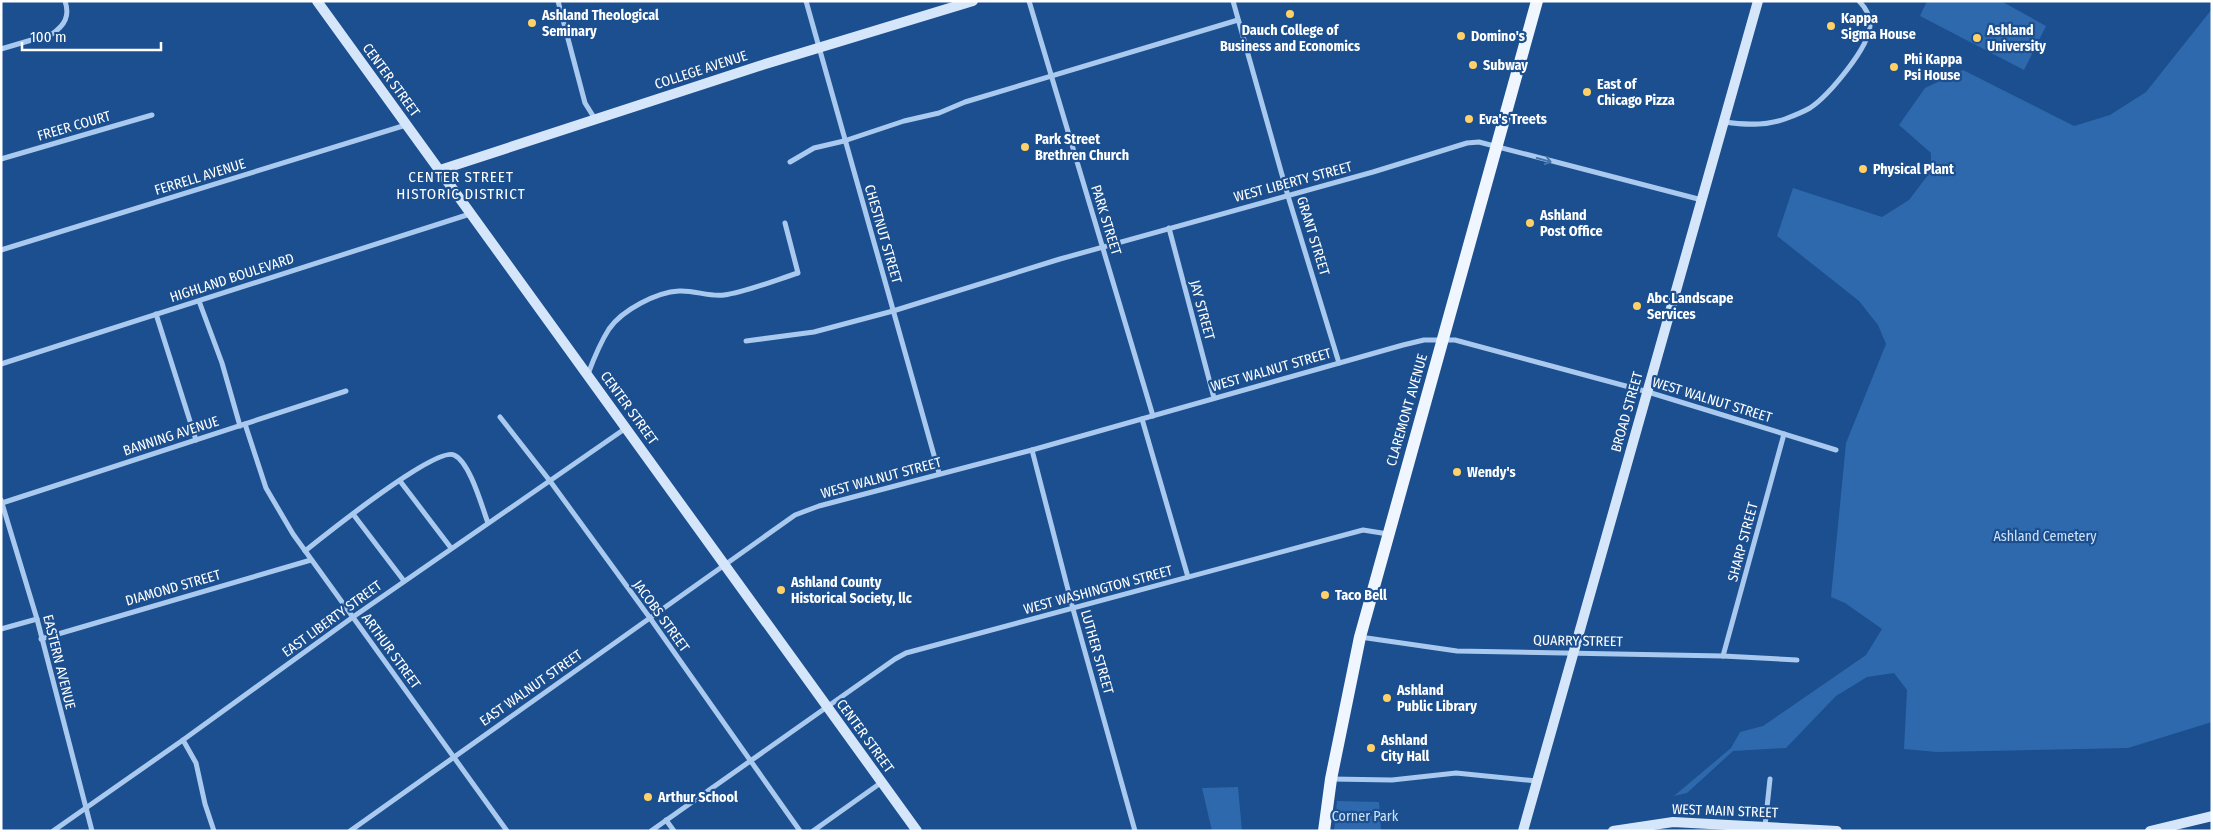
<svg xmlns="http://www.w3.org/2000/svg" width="2213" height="832" viewBox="0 0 2213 832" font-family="'Fira Sans Condensed',sans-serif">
  <rect width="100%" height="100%" fill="#1b4f8f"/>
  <g fill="#2e69ad">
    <polygon points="1927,1 2001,1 2046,26 2024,70 1920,16"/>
    <polygon points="2212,9 2212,722 2128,748 1937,752 1904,749 1907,690 1894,673 1867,677 1836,696 1786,748 1733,751 1687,793 1674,796 1731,748 1740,732 1763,726 1866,655 1882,629 1845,603 1831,597 1846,443 1886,344 1878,325 1859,301 1777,236 1793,188 1882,217 1909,200 1931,171 1931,153 1899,125 1925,88 1963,70 2074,126 2110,115 2146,92"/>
    <polygon points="1238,787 1242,831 1212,831 1202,788"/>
    <polygon points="1337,801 1379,802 1381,831 1334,831"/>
  </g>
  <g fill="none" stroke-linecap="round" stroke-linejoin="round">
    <g stroke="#a9c9ee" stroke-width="5">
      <polyline points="558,1 585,103 595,119"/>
      <polyline points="806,1 939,473"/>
      <polyline points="1029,1 1153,416"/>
      <polyline points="1233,1 1288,196 1339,363"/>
      <path d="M1,49L52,34C65,25 70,16 65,1"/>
      <path d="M1724,122C1745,125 1765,126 1785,119C1793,116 1803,112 1810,108C1828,96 1870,47 1870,25C1870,15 1866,8 1859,1"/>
      <polyline points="1,159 152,115"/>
      <polyline points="790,162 814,148 844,141 904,121 939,113 965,102 1238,20"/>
      <polyline points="1169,228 1214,398"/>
      <polyline points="1,250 406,125"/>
      <polyline points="199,301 222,363 240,426"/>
      <polyline points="156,314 196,440"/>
      <polyline points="746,341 814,332 893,311 1060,259 1373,172 1467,143 1479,142 1702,200"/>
      <polyline points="1,364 470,214"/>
      <path d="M588,374C594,358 600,343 609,329C622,310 657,292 679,291C694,290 709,297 724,295C746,292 776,280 798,273L785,223"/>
      <polyline points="500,417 550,481 650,618 800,831"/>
      <polyline points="1142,419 1188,577"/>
      <polyline points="245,424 266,488 293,534 507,831"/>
      <polyline points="1032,450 1073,609 1135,831"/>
      <polyline points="400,481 451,548"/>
      <polyline points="1,500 37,619 92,831"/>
      <polyline points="2,503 346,391"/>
      <polyline points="353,514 404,581"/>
      <path d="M305,551C325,535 435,447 454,455C470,462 482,507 488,523"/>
      <polyline points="1,629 37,619"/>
      <polyline points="1360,637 1457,651 1723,656 1797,660"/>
      <polyline points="41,639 311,560"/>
      <polyline points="1723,656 1784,434"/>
      <polyline points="183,740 196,763 205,804 214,831"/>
      <polyline points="1331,779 1392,780 1456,773 1537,781"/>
      <polyline points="666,820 674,831"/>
      <polyline points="1765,826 1770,779"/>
      <polyline points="53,831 183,740 353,617 626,428"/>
      <polyline points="350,831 795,515 819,506 1032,450 1403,345 1424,340 1455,340 1648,392 1836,450"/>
      <polyline points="651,831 895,659 906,653 1363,530 1388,534"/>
      <polyline points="813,831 882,782"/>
    </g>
    <g stroke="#d6e6fa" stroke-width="10">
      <polyline points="317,1 917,831"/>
      <polyline points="440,170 759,66 973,1"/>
      <polyline points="1523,831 1758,1"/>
      <polyline points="1613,831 1673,822 1837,831"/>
      <polyline points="2150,831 2212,816"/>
    </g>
    <polyline stroke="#f0f6ff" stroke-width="12" points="1324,831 1331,779 1360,637 1537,1"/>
  </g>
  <defs><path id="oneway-shaft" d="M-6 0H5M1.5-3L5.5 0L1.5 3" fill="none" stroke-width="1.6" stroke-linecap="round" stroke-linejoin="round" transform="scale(1.25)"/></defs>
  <use stroke="#4674ac" href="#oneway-shaft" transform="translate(1544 160) rotate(15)"/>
  <g fill="#ffd166" stroke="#1b4f8f" stroke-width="2">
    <circle cx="1290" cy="14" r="5"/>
    <circle cx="532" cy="23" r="5"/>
    <circle cx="1831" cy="26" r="5"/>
    <circle cx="1461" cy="36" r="5"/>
    <circle cx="1977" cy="38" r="5"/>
    <circle cx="1473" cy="65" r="5"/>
    <circle cx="1894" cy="67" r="5"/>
    <circle cx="1587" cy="92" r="5"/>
    <circle cx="1469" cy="119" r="5"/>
    <circle cx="1025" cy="147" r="5"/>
    <circle cx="1863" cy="169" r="5"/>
    <circle cx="1530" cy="223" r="5"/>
    <circle cx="1637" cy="306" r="5"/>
    <circle cx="1457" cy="472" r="5"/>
    <circle cx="781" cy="590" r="5"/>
    <circle cx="1325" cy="595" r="5"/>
    <circle cx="1387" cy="698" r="5"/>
    <circle cx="1371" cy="748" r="5"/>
    <circle cx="648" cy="797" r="5"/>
  </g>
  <g text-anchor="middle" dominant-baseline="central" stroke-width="4.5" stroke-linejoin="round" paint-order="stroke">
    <g font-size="14" font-weight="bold" fill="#fff" stroke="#1b4f8f" text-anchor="start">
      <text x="542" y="15">Ashland Theological<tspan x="542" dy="16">Seminary</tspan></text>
      <text x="1841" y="18">Kappa<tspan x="1841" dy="16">Sigma House</tspan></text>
      <text x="1290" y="30" text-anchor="middle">Dauch College of<tspan x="1290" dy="16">Business and Economics</tspan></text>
      <text x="1987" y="30">Ashland<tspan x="1987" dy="16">University</tspan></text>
      <text x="1471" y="36">Domino's</text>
      <text x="1904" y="59">Phi Kappa<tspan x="1904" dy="16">Psi House</tspan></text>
      <text x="1483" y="65">Subway</text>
      <text x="1597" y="84">East of<tspan x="1597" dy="16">Chicago Pizza</tspan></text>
      <text x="1479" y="119">Eva's Treets</text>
      <text x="1035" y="139">Park Street<tspan x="1035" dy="16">Brethren Church</tspan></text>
      <text x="1873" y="169">Physical Plant</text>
      <text x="1540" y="215">Ashland<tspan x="1540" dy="16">Post Office</tspan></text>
      <text x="1647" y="298">Abc Landscape<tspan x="1647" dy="16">Services</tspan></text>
      <text x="1467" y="472">Wendy's</text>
      <text x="791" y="582">Ashland County<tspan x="791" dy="16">Historical Society, llc</tspan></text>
      <text x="1335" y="595">Taco Bell</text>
      <text x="1397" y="690">Ashland<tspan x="1397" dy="16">Public Library</tspan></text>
      <text x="1381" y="740">Ashland<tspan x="1381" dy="16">City Hall</tspan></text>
      <text x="658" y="797">Arthur School</text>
    </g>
    <g font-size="14" fill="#fff" stroke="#1b4f8f">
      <text transform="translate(701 70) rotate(-18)">COLLEGE AVENUE</text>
      <text transform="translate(391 80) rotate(54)">CENTER STREET</text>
      <text transform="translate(74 126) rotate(-16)">FREER COURT</text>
      <text transform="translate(200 177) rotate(-17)">FERRELL AVENUE</text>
      <text transform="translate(1293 182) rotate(-15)">WEST LIBERTY STREET</text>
      <text transform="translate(1106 220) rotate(73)">PARK STREET</text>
      <text transform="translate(883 234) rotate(74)">CHESTNUT STREET</text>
      <text transform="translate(1313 236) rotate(73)">GRANT STREET</text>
      <text transform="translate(232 278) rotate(-18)">HIGHLAND BOULEVARD</text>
      <text transform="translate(1202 310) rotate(75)">JAY STREET</text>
      <text transform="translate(1271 370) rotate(-16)">WEST WALNUT STREET</text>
      <text transform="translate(1712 400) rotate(17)">WEST WALNUT STREET</text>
      <text transform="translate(629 408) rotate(54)">CENTER STREET</text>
      <text transform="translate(1407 410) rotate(-74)">CLAREMONT AVENUE</text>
      <text transform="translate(1627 412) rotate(-74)">BROAD STREET</text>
      <text transform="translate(171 436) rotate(-18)">BANNING AVENUE</text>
      <text transform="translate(881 478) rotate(-15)">WEST WALNUT STREET</text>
      <text transform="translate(1743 542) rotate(-75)">SHARP STREET</text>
      <text transform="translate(173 588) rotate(-16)">DIAMOND STREET</text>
      <text transform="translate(1098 590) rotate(-15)">WEST WASHINGTON STREET</text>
      <text transform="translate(661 616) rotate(54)">JACOBS STREET</text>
      <text transform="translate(332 619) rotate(-36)">EAST LIBERTY STREET</text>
      <text transform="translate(1578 641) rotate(1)">QUARRY STREET</text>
      <text transform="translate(391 651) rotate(54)">ARTHUR STREET</text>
      <text transform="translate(1097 652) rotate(74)">LUTHER STREET</text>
      <text transform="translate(59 662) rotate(76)">EASTERN AVENUE</text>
      <text transform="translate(531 688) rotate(-35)">EAST WALNUT STREET</text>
      <text transform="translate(865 736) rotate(54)">CENTER STREET</text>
      <text transform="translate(1725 811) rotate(2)">WEST MAIN STREET</text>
    </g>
    <g font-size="14" fill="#cfe3fa" stroke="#1b4f8f">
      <text x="2045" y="536">Ashland Cemetery</text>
      <text x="1365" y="816">Corner Park</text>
    </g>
    <g font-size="15" letter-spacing="1" fill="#fff" stroke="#1b4f8f">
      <text x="461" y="177">CENTER STREET<tspan x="461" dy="17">HISTORIC DISTRICT</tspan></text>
    </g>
  </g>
  <rect width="2213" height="832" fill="none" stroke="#ffffff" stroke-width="5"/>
  <path d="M22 42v8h139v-8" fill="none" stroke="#ffffff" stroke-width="2.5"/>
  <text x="30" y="42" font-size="15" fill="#ffffff" stroke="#1b4f8f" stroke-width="4" paint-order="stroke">100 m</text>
</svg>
